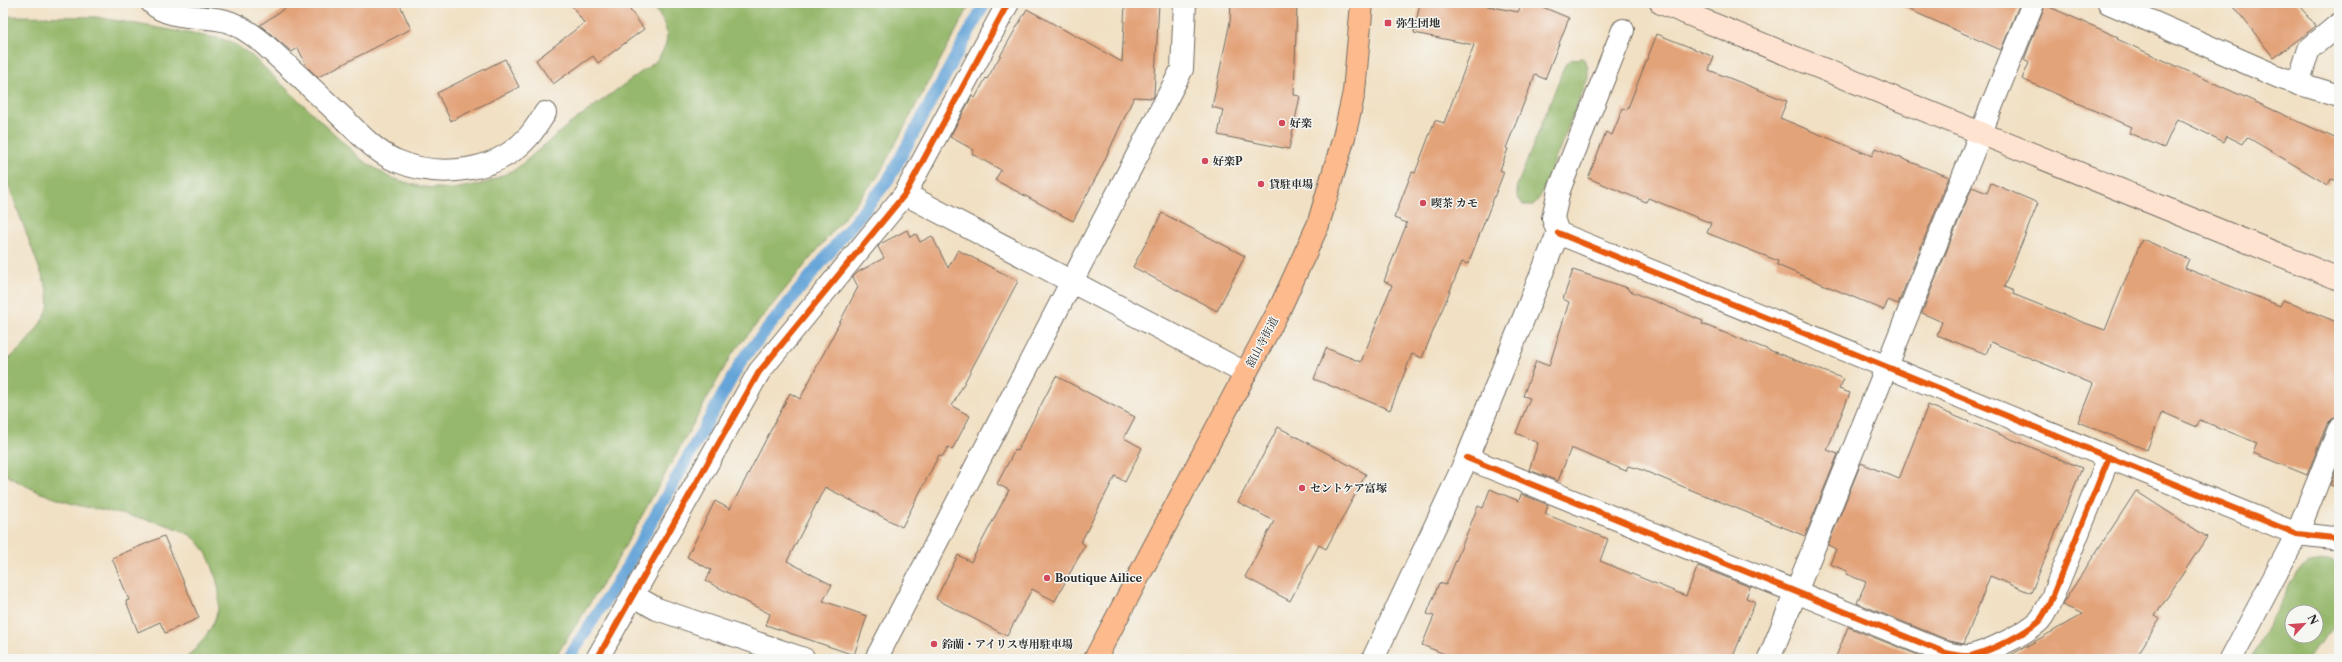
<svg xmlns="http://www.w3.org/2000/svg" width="2342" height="662" viewBox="0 0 2342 662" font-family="'Libre Caslon Text','Noto Serif JP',serif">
  <rect width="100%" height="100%" fill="#f6f6f2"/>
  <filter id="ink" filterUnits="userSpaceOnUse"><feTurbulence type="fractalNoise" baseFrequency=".025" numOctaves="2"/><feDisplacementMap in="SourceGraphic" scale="8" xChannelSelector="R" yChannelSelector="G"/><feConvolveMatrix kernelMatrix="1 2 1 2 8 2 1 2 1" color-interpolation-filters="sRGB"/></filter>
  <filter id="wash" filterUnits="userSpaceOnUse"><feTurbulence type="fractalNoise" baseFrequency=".012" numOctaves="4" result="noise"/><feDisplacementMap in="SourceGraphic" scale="16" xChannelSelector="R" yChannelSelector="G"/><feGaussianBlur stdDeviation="0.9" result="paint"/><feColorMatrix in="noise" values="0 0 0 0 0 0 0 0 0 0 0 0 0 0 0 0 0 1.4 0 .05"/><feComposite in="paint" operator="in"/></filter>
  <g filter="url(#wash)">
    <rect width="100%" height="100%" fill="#f1e0c3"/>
    <g fill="#96b86c" stroke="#60724c" fill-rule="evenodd">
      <path d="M651,3H971L878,176L732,354L615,564L554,659H185C206,640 224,615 218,586C214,569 208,550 194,538C175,521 108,513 81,506C53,499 27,488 3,473V363C18,354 43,325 48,308C49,303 48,297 48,292L3,170V16L96,17L222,39L238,46L252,56L362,160L389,177L421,187L453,189L486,183L516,169L567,126L655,62C675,39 667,25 651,3Z"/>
      <polygon points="1583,58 1588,67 1588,78 1540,197 1533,205 1523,205 1517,196 1517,186 1565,65 1572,59"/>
      <path d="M2328,559L2339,563V622L2305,659H2251L2296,573L2310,562ZM2292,612H2316V636H2292Z"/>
    </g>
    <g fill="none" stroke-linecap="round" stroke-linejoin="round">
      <polyline stroke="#65a4d8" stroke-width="12" points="568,659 625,570 742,360 887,182 985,3"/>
    </g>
    <g id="blocks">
      <g fill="#e3a379">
        <polygon points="293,3 399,3 411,29 318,77 307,67 298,48 292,52 260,25"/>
        <polygon points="570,3 625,3 644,29 598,63 593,56 553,84 536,60 584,23"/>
        <polygon points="1125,3 1159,3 1154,95 1153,98 1134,97 1100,170 1073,221 995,180 1001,170 972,154 974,150 950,137 972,96 975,98 986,78 987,79 1027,9 1122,62"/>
        <polygon points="1231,3 1297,3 1294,95 1300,96 1289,149 1218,135 1223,110 1212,107 1230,22"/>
        <polygon points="1420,3 1473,3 1518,12 1522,3 1533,3 1569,18 1545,79 1535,75 1506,148 1508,149 1500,170 1504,172 1468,264 1462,262 1422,358 1412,354 1390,410 1314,379 1326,348 1361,362 1392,285 1384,281 1407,223 1394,218 1412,172 1415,173 1435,120 1444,123 1474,45 1414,33"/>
        <polygon points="1894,3 2020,3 2001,50"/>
        <polygon points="2231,3 2297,3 2316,26 2274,58"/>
        <polygon points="2045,5 2118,37 2117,39 2339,140 2339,181 2331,179 2328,185 2247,137 2243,144 2227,136 2224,142 2177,119 2164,148 2129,133 2132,127 2022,79 2029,63 2024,60"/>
        <polygon points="1657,34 1714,57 1709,70 1787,101 1780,118 1872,156 1875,148 1949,177 1898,304 1888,300 1884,310 1777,265 1778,261 1707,233 1711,223 1648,198 1646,202 1588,178 1606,132 1612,135 1623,108 1627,110"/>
        <polygon points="505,59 519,87 451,121 437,93"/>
        <polygon points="1991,183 2038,203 2004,287 2014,291 2013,294 2082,322 2105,330 2142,239 2189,259 2185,268 2280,306 2283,300 2339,323 2339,417 2332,419 2327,424 2307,475 2253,453 2257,443 2200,420 2197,427 2162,412 2147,450 2078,422 2093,384 1991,342 1986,354 1937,335 1942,322 1922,313 1972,187 1987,193"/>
        <polygon points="1162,213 1245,256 1217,311 1133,267"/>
        <polygon points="907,230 910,237 916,234 920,242 932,236 948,268 958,250 1018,281 952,406 970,416 952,450 948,447 942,457 939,455 902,527 825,487 787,561 832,585 823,601 867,616 854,655 766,625 770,614 706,581 711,570 687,557 715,501 730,509 790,393 800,399 858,287 853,277 858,272 884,258 878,247 880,244"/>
        <polygon points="1573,270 1628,288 1628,290 1703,321 1702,324 1844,379 1839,389 1850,393 1827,450 1838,454 1805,536 1642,470 1628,466 1626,471 1571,448 1558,481 1529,470 1538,443 1516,433 1530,398 1523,396 1536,361 1549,366 1569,302 1563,299"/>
        <polygon points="1056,376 1135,417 1124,438 1142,448 1125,482 1115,476 1081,542 1085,545 1055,601 1032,589 1007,636 936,599 958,555 971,562 1009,490 997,484 1015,450 1017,451"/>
        <polygon points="1928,405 2082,468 2031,593 1990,576 1964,644 1950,641 1857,603 1866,582 1846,574 1847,571 1830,564 1836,549 1828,545 1861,463 1899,479"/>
        <polygon points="1278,427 1366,474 1326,549 1319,545 1290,601 1245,577 1274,521 1238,502"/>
        <polygon points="2339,463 2339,488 2330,485"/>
        <polygon points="1490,489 1519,501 1521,494 1548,505 1545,514 1608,539 1600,561 1686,596 1698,566 1750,587 1746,598 1755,602 1732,659 1457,659 1422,645 1434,616 1427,614 1439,583 1446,585 1478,506 1483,508"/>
        <polygon points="2136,491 2207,537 2155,616 2160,619 2135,659 2004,659 2083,614 2062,605 2063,603"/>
        <polygon points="164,536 199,618 165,633 160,622 138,632 126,601 129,600 112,558"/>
        <polygon points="1848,627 1928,659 1835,659"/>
      </g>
    </g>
  </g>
  <g filter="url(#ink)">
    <use href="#blocks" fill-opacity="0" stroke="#706a60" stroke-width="1"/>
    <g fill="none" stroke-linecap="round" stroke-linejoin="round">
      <g stroke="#706a60" stroke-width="24">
        <g id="street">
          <path d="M152,3C169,20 204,15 226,21C240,25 252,34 263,43C289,67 315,91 341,116C358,132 375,152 397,161C440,179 498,172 529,136C535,129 540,121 545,113"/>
          <polyline points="2109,3 2281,78 2339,96"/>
          <polyline points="2298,84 2309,49 2339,24"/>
          <polyline points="905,194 1245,373"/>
          <polyline points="1558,233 2297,534 2333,538 2339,536"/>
          <path d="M1467,458L1946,653C1955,655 1965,658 1974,655C1992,650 2025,634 2039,621C2043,617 2046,610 2049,605L2109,457"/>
          <polyline points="634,596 657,609 804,659"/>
          <polyline points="597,659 759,372 905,194 1008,3"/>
          <polyline points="876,659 1182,69 1185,3"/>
          <polyline points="1373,659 1467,458 1558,233 1553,218 1559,190 1623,30"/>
          <polyline points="1769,659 2033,3"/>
          <polyline points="2231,659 2297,534 2339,429"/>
        </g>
      </g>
      <g stroke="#706a60" stroke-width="24">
        <polyline id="secondary" points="1661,3 2339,279"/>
      </g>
      <g stroke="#706a60" stroke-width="24">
        <polyline id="primary" points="1095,659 1280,308 1318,225 1344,137 1354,92 1362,3"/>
      </g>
      <use href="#street" stroke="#fff" stroke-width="22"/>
      <use href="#secondary" stroke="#fee3d1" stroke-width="22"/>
      <use href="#primary" stroke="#fcba8d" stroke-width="22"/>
      <g stroke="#f6f6f2" stroke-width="8">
        <g id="cycleway">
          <polyline points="1558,233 2297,534 2333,538 2339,536"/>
          <path d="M1467,458L1946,653C1955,655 1965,658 1974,655C1992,650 2025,634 2039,621C2043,617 2046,610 2049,605L2109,457"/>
          <polyline points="597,659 759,372 905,194 1008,3"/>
        </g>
      </g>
      <use href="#cycleway" stroke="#e8590c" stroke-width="6"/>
    </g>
  </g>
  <g fill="#d1495b" stroke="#f6f6f2" stroke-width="1.5">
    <rect x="1384" y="19" width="8" height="8" rx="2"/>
    <circle cx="1282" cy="123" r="4"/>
    <circle cx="1205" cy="161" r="4"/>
    <circle cx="1261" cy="184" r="4"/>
    <circle cx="1423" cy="203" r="4"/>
    <circle cx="1302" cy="488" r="4"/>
    <circle cx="1047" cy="578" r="4"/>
    <circle cx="934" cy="644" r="4"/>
  </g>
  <g text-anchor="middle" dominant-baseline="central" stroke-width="3" stroke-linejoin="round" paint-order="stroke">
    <g font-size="11" font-weight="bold" fill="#2b2b2b" stroke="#f6f6f2" text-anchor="start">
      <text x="1396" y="23">弥生団地</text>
      <text x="1290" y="123">好楽</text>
      <text x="1213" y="161">好楽P</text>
      <text x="1269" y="184">貸駐車場</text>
      <text x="1431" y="203">喫茶 カモ</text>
      <text x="1310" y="488">セントケア富塚</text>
      <text x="1055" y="578">Boutique Ailice</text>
      <text x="942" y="644">鈴蘭・アイリス専用駐車場</text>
    </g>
    <g font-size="11" fill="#2b2b2b" stroke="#f6f6f2">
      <text transform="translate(1262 342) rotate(-62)">舘山寺街道</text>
    </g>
  </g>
  <rect width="2342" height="662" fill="none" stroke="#f6f6f2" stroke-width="16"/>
  <g transform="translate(2304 624) rotate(64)"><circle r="19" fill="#f6f6f2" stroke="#a5a5a2"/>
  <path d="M0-3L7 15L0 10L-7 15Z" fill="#d1495b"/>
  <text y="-6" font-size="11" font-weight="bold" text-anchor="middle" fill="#2b2b2b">N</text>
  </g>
</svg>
